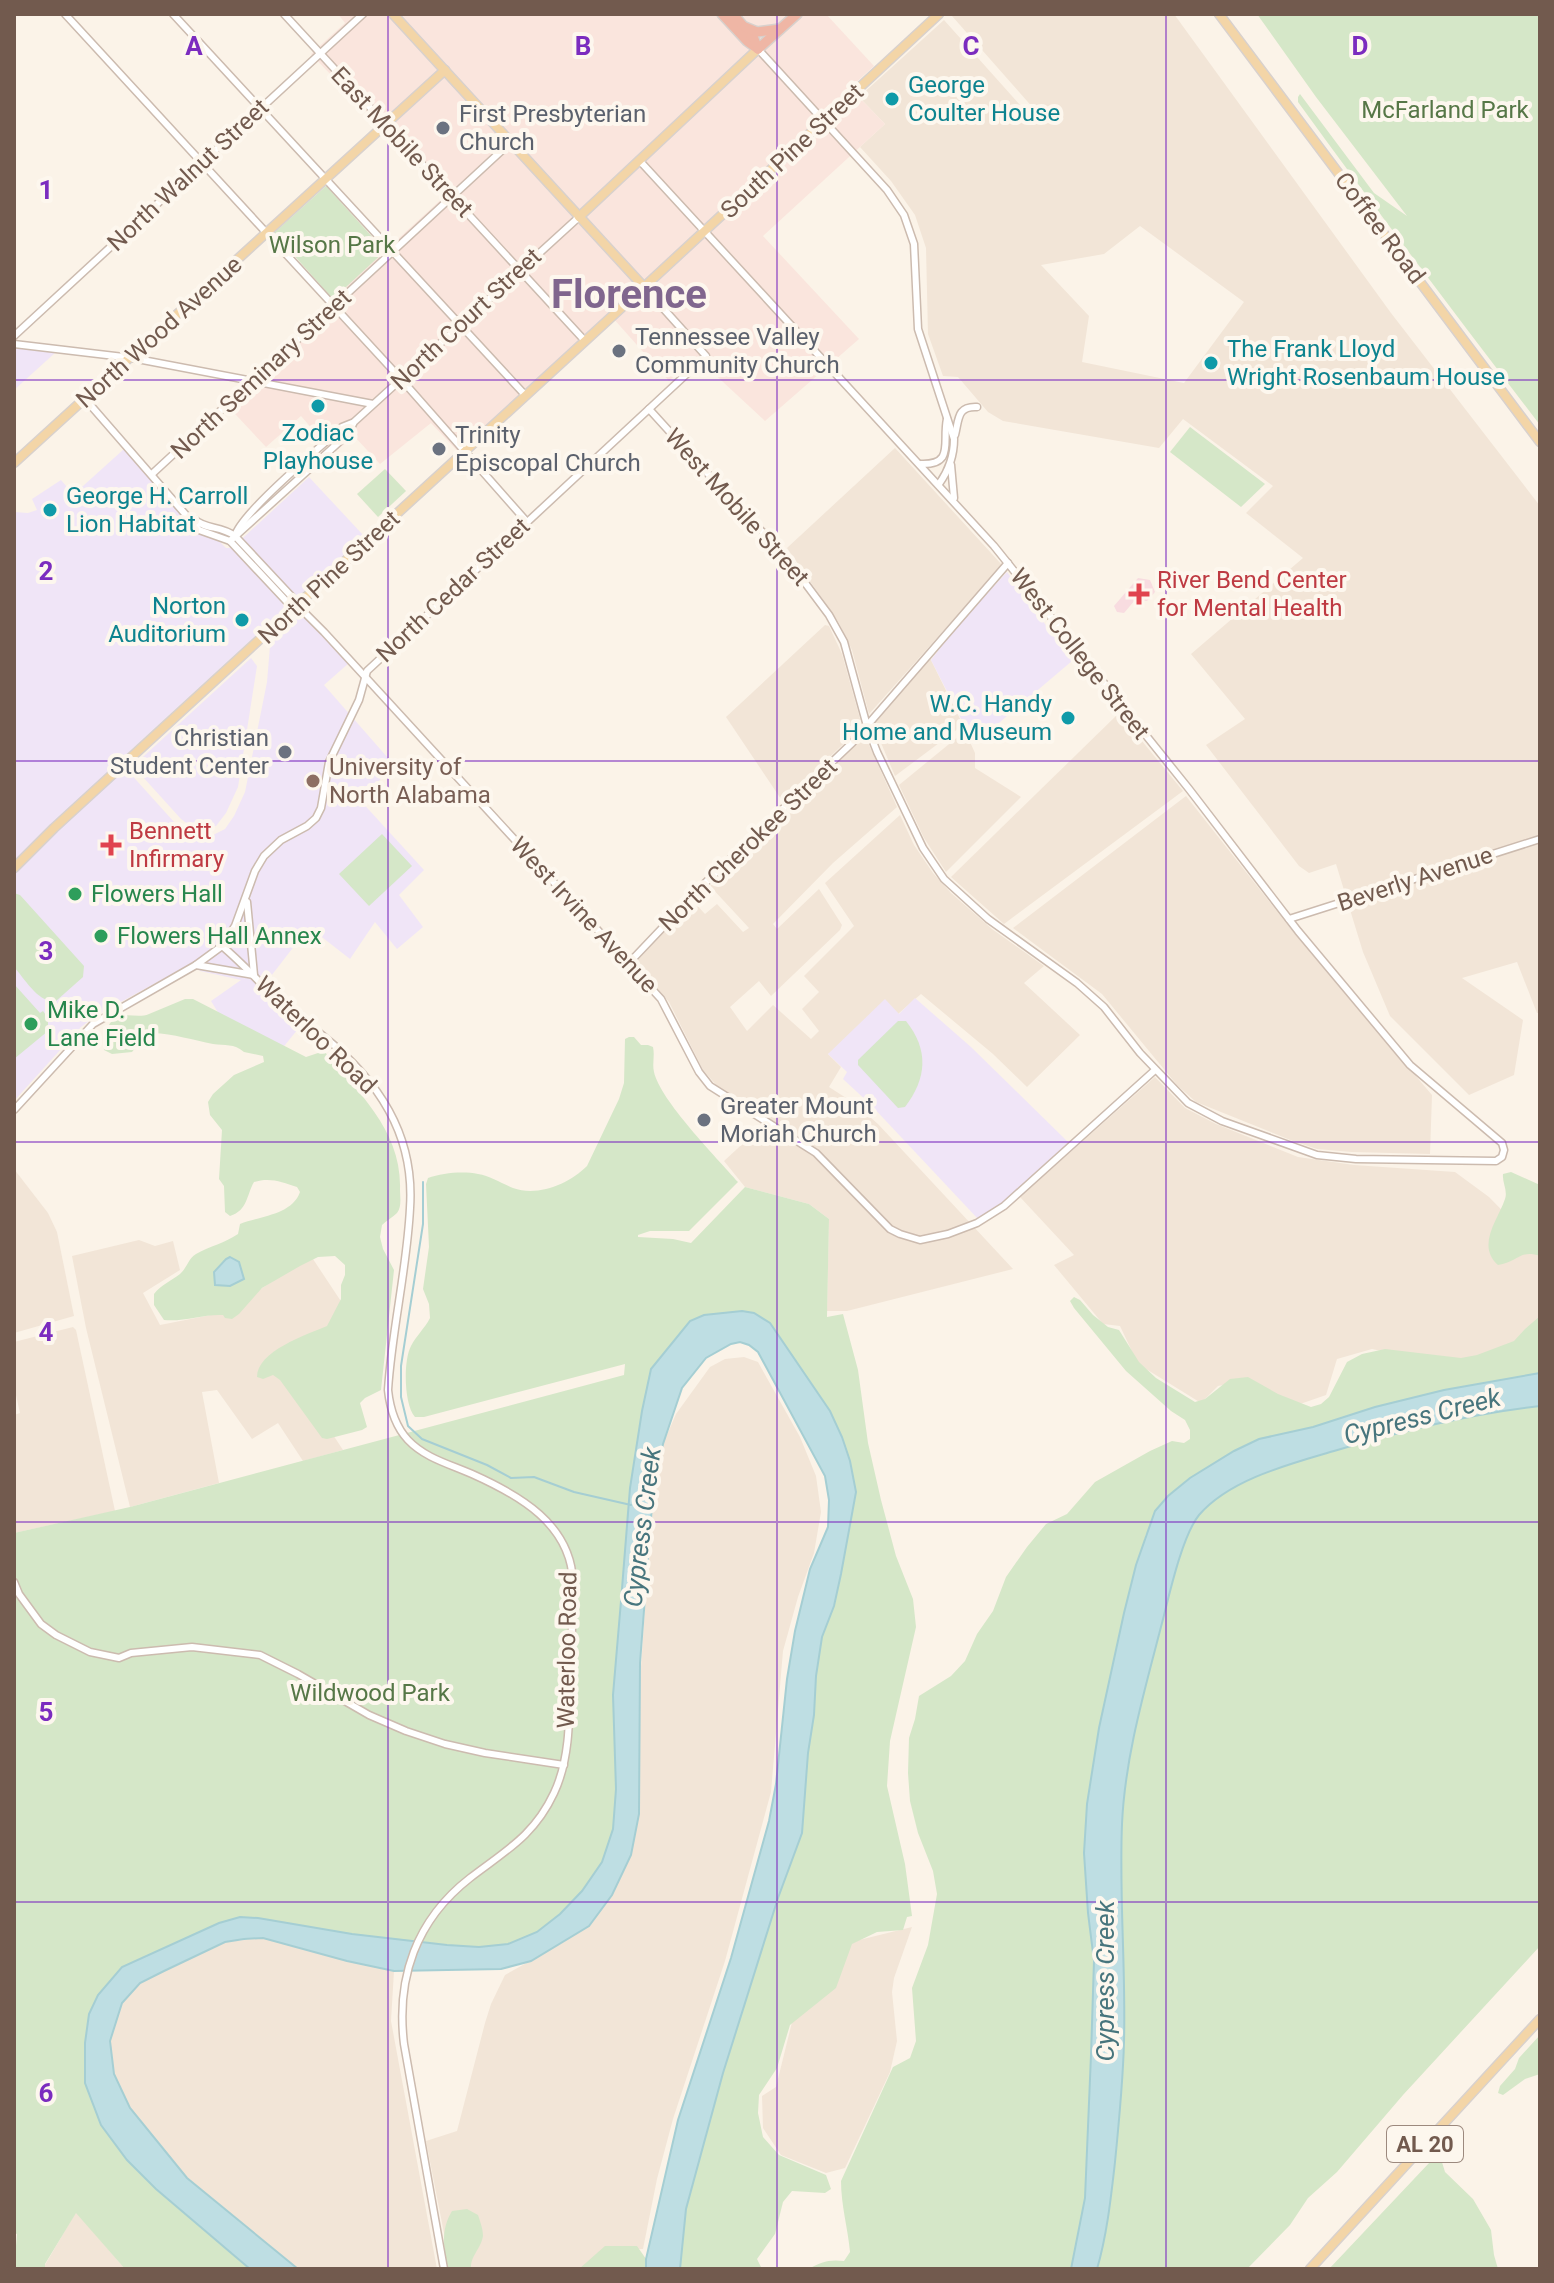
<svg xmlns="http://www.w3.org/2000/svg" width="1554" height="2283" viewBox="0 0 1554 2283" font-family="Roboto,sans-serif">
  <rect width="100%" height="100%" fill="#fbf3e8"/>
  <g fill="#f2e5d7" fill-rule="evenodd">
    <path d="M954,14H1174L1391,313L1540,506V1013H1537L1517,962L1462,978L1523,1020L1514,1075L1469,1095L1390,1016L1363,952L1336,864L1309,873L1299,866L1206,745L1245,719L1191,654L1303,558L1246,513L1273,486L1183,419L1159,448L1003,421L988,412L958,377L943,376L928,334L926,248L915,215L891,181L860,147L885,124L859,97L944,20L1036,123L1042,118L952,16ZM1140,226L1244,302L1184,383L1082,362L1089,316L1041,265L1104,254Z"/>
    <polygon points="895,448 1002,565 869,714 852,650 839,623 787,548"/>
    <polygon points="825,625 829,626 842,654 862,726 783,802 726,717"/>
    <polygon points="930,658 963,725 895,776 873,724"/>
    <polygon points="1119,713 1183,791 1004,924 951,877"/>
    <polygon points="965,731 975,753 975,768 1021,797 946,872 924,838 899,785"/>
    <polygon points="865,736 897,807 833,863 773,924 777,929 819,889 842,925 840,930 771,996 759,981 730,1007 747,1031 773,1005 811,1039 819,1031 802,1009 819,992 804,976 854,926 825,883 900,815 914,845 933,873 951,893 992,929 1044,966 1024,983 1080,1035 1027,1087 993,1054 921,994 898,1014 828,1054 841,1067 829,1087 854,1103 878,1124 1013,1269 847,1311 827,1311 829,1219 809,1204 745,1187 724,1161 763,1125 768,1116 718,1087 703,1070 669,1002 638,967 637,961 693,901 705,914 717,904 743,932 749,928 710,886"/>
    <polygon points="1186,796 1291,929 1432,1095 1430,1154 1352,1152 1317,1149 1293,1141 1196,1102 1177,1085 1102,994 1013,928"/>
    <polygon points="1155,1077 1185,1108 1216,1124 1298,1157 1354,1165 1455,1172 1489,1197 1536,1245 1540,1264 1540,1323 1507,1354 1435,1362 1372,1349 1337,1359 1326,1395 1280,1411 1243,1381 1218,1386 1201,1403 1138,1364 1120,1326 1103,1324 1054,1265 1074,1255 1020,1197"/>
    <polygon points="14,1169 48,1213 57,1232 74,1316 14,1333"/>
    <polygon points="139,1240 155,1246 173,1241 180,1270 143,1293 160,1325 226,1312 311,1256 356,1324 289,1368 343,1450 303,1461 278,1423 252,1439 217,1390 202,1392 219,1483 130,1507 86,1328 72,1256"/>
    <polygon points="73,1327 76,1330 115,1511 14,1533 14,1415 20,1413 14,1386 14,1342"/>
    <polygon points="744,1357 758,1362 800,1437 816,1476 821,1512 814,1553 798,1597 783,1651 771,1792 725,1961 673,2119 657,2179 643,2249 609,2250 590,2269 451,2269 426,2141 457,2131 485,2023 491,2004 505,1975 564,1942 612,1895 631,1855 639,1814 639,1696 653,1492 663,1444 676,1414 710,1367 725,1359"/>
    <polygon points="912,1927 894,1978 892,1992 897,2041 890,2072 845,2168 826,2173 781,2155 763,2128 762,2096 776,2087 794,2014 851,1942"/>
    <polygon points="263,1938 347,1961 394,1971 391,2021 437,2269 298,2269 187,2178 130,2108 114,2074 110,2041 122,2003 140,1983 164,1971 225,1942"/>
    <polygon points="76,2212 125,2269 45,2269 45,2265"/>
  </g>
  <polygon fill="#fae5dd" points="338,14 826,14 874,66 850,88 885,124 763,236 859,339 765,421 695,356 669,381 612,317 464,458 431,423 380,464 354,436 333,453 301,416 266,447 222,400 446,195 311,54 345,23"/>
  <g fill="#f0e5f7">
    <polygon points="14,347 56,352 14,390"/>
    <polygon points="124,449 197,530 220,542 226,548 232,548 309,477 364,536 119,761 184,833 195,837 207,838 225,829 234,816 245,792 267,682 270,646 297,616 302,615 349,663 324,685 395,766 359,799 424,870 399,895 423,927 397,949 375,922 350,959 309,927 261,989 302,1024 281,1050 222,1019 211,1001 241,980 200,971 194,962 97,1015 81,1027 14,1101 14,512 28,513 37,510 32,499 61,480 67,487 83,486"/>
    <polygon points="1007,572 1072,661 974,744 931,660 957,626"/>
    <polygon points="251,658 257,666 238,787 226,813 216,826 196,830 181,819 133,766"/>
    <polygon points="915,998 971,1047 1069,1143 1002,1204 978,1219 870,1104 843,1079 847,1072 828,1054 885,999 899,1014"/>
  </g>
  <polygon fill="#f8dce0" points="1138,578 1150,580 1155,592 1147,601 1135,600 1124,613 1117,612 1114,606"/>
  <g fill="#d5e7c8">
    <path d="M1257,14H1540V425C1458,318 1377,211 1298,102V97L1300,94L1374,193L1407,216L1316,97Z"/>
    <polygon points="326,186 385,251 333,299 274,233"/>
    <polygon points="1190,427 1265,484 1241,507 1170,452"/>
    <polygon points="385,469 406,491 378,517 357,494"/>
    <polygon points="382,834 412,866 369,906 339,874"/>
    <path d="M14,893L20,895L84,966L83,977L56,1001C39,1004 25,979 14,967Z"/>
    <polygon points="14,984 40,1013 43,1011 48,1018 48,1031 14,1059"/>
    <path d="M185,999H193L306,1057L324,1051C358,1092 402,1131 400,1189C400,1196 402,1207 397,1213C393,1217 386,1221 382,1225L380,1237L383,1249L394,1270L381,1390L365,1398L360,1403L367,1427L362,1430L327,1439L322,1438L280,1380L273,1375L263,1379L257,1377C257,1351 306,1335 327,1326L341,1299V1285L345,1275V1265L335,1256L318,1257L300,1266L262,1288L239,1314L232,1319L225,1318L223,1315C203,1314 184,1322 164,1320L154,1305V1294C161,1285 171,1281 180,1274C187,1268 188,1259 196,1254C210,1246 225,1243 238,1234L240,1224C260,1216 292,1215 300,1192L297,1187C282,1182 270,1177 254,1182C246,1196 248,1210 230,1216L225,1212L224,1186L219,1179L222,1130L210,1115L208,1102L213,1094L234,1075L264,1062L263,1056L244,1052C234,1043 225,1046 213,1044C194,1040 173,1034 153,1033L146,1035L132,1052L112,1054L104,1050C103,1041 104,1033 109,1025C119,1008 136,1020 149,1014C161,1009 173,1004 185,999Z"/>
    <path d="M898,1021H906C929,1050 927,1078 905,1107L898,1108L858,1065V1060Z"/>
    <path d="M629,1037H634L641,1045H648L653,1047C655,1056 652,1064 654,1072C660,1100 717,1158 738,1182L689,1231H650L638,1235V1237L673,1239L691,1243L745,1187L809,1204L829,1219L827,1317L843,1314L858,1370L868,1443L881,1500L896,1556L913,1599L916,1627L890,1741L887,1786L905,1864L912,1916L907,1917L903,1930L877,1932L852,1944L836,1988L790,2025L777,2068L759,2095L758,2113L763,2137L779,2155L826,2175L831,2189L825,2193L792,2191L783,2202L775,2234L757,2259L762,2269H680L686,2209L723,2073L778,1898L802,1833L808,1753L814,1715L816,1676L822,1637L834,1606L841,1574L856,1492L850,1461L842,1437L829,1411L770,1323L742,1311L729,1313L651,1369L642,1411L630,1488L621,1601L613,1695L616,1789L613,1829L602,1862L582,1891L560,1914L537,1932L509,1944L479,1947L447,1945L352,1934L258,1918L240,1917L219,1923L122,1967L98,1995L89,2014L101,2125L127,2160L156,2189L250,2269H125L76,2213L45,2264V2269H14L17,2234L14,2233V1533L130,1507L624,1375L625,1364L424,1417H415C404,1405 403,1361 411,1346C416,1336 425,1328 430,1318L429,1304L423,1289L429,1247L426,1184L428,1178C442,1173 463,1171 478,1174C490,1176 501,1183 513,1188C538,1197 569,1184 587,1166L619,1099L624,1083L625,1039Z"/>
    <path d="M1511,1172L1540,1185V1256C1519,1249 1517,1263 1498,1265C1476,1245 1498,1220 1505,1199C1508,1191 1502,1182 1503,1174Z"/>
    <path d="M1074,1297L1080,1300L1093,1315L1108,1327L1119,1330L1139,1362L1156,1378L1195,1402L1205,1399L1230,1379L1248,1377L1278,1394L1311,1407L1321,1404L1329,1397L1347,1362L1362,1354L1385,1349L1461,1358L1477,1355L1514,1341L1525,1329L1540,1316V1373L1444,1390L1375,1407L1313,1427L1259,1439L1234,1451L1190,1478L1146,1534L1124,1613L1099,1728L1087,1804L1084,1853L1088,1913L1094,1961L1091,2055L1085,2198L1071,2269H808C821,2262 829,2259 844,2261L850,2252C848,2229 841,2205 841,2181L893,2067L910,2058L916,2041L912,1988L928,1945L937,1894L933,1871L918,1833L910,1801L908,1773L909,1738L915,1719L919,1696L951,1676L965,1661L977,1634L993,1611L1006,1577L1027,1547L1046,1524L1067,1514L1095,1482L1150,1451L1172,1441L1184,1443L1190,1439V1430L1185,1420L1171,1411L1126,1371L1074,1308L1070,1301Z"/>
    <path d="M1540,1406V1946L1403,2095L1337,2172L1308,2198L1290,2225L1247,2269H1097C1107,2235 1111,2197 1115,2162C1119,2122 1123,2082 1124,2042C1126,1969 1119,1897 1122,1824C1125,1756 1145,1689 1162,1623C1169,1596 1182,1536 1199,1515C1230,1479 1290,1464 1334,1451C1402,1431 1469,1414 1540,1406Z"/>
    <polygon points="1540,2035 1540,2074 1525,2079 1503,2095 1498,2093 1500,2086 1515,2069 1519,2058"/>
    <polygon points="1441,2159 1445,2172 1473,2199 1491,2230 1494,2255 1498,2269 1329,2269 1430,2162"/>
    <path d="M467,2209L478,2215C480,2221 483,2229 483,2236C481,2249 470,2256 471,2269H448C444,2248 440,2231 452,2211Z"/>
    <polygon points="605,2246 637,2246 646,2259 646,2269 579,2269"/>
  </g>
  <g fill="#bedee3" stroke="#a5ced3" stroke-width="2">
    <polygon points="230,1257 239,1262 244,1279 230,1286 215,1285 214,1272 226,1259"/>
    <polygon points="742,1311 754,1313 770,1323 830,1411 842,1437 850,1461 856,1492 841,1574 834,1606 822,1637 816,1676 814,1715 808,1753 802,1833 778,1898 723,2073 686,2209 680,2269 646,2269 646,2259 678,2120 731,1958 769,1821 776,1784 787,1679 795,1631 810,1569 828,1527 829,1500 825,1476 758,1352 749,1345 740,1342 731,1344 706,1358 682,1388 663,1444 653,1492 640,1663 639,1814 631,1855 612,1895 589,1926 531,1961 501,1969 394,1971 347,1961 263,1938 244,1939 225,1942 164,1971 140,1983 122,2003 110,2041 114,2074 130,2108 187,2178 298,2269 250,2269 156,2189 127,2160 101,2125 85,2083 85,2043 89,2014 98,1995 122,1967 219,1923 240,1917 258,1918 352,1934 447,1945 479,1947 508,1944 537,1932 560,1914 582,1891 602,1862 613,1829 616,1789 613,1695 621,1601 630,1488 642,1411 651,1369 690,1321 704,1315"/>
    <path d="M1540,1373V1406C1469,1414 1402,1431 1334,1451C1290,1464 1230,1479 1199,1515C1182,1536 1169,1596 1162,1623C1145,1689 1125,1756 1122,1824C1119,1897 1126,1969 1124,2042C1123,2082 1119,2122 1115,2162C1111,2197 1107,2235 1097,2269H1071L1085,2198L1091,2055L1094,1961L1088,1913L1084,1853L1087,1804L1099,1728L1124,1613L1136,1565L1155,1511L1168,1496L1190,1478L1234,1451L1259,1439L1313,1427L1375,1407L1444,1390Z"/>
  </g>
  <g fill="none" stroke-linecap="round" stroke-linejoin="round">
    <polyline stroke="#a5ced3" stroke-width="2" points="423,1182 423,1224 401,1366 401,1397 408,1426 422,1439 487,1465 511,1478 534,1477 574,1492 631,1505"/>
    <g stroke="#ccbbaf" stroke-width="9">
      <g id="minor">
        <polyline points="65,14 401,379 527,522"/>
        <polyline points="173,14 526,396"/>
        <polyline points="284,14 585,341"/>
        <path d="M758,49L887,190L904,215L914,244L918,329L954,439C954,456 949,470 939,484"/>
        <polyline points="639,160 994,546 1189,789 1298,931 1410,1065 1502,1143 1504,1150 1502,1157 1496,1161 1356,1159 1317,1155 1222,1121 1188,1103 1140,1053 1104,1007 1077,983 988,919 944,879 923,848 877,752 867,726 844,642 829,615 779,548 749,519 649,409"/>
        <polyline points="14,336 363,14"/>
        <polyline points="14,344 132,358 373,404"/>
        <polyline points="86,400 199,530 230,541 288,603 305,613 324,632 661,999 699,1072 710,1086 816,1153 890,1229 900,1234 920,1240 948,1234 977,1223 1004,1206 1155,1070"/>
        <path d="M955,435C959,419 957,406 977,407"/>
        <path d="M921,464C955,465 942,442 947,419"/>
        <polyline points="951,465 954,498"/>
        <polyline points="152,474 511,142"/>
        <path d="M194,519C206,530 220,525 235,536L293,598L296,607"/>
        <path d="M235,536C241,513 321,447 342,427L352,423"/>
        <polyline points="230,541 348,434 354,422 365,412 579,217"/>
        <polyline points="1289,919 1540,839"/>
        <path d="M222,946C247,967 268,992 292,1014C302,1022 313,1028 322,1035C378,1080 415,1134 410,1208C407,1269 392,1329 388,1390C390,1409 395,1426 408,1440C425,1458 449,1464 472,1474C519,1495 571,1524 573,1582C574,1610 571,1639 570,1667C569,1708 572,1755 554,1793C534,1836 505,1851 470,1878C416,1920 396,1978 404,2044L444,2269"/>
        <polyline points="628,964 704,884 852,743 1008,563"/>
        <polyline points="196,965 254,975 247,902"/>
        <polyline points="14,1110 93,1024 196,965 222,946 235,926 255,871 264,856 281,840 307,826 316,818 321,808 329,762 359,700 367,671 706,356 644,287"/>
        <polyline points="14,1582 19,1594 41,1624 56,1635 90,1652 119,1658 131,1653 192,1647 260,1655 298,1674 369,1715 406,1731 445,1744 485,1753 564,1765"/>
      </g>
    </g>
    <g stroke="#d8d1cd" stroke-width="11">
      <g id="major">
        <polyline points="393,14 644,287"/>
        <polyline points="1219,14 1540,442"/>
        <polyline points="579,217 758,49"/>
        <polyline points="14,463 445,70"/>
        <polyline points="14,868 54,828 644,287 939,14"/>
        <polyline points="1310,2269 1540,2019"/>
      </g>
    </g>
    <g stroke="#d8d1cd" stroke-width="12">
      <g id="highway">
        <polyline points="722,14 747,41 758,49"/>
        <polyline points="733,14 754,39 758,49"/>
        <polyline points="745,27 757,32 780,29"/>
        <polyline points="758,49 797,14"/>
      </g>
    </g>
    <use href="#minor" stroke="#fff" stroke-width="6"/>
    <use href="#major" stroke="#f3d5a7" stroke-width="8"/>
    <use href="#highway" stroke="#efb6a5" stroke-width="9"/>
  </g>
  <path fill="none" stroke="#7b2cbf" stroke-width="2" stroke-opacity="0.55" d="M388,14V2269M777,14V2269M1166,14V2269M14,380H1540M14,761H1540M14,1142H1540M14,1522H1540M14,1902H1540"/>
  <g fill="#0f9aa8" stroke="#fdf7ee" stroke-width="3">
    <circle cx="892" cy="99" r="8"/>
    <circle cx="1211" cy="363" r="8"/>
    <circle cx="318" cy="406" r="8"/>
    <circle cx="50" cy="510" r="8"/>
    <circle cx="242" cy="620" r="8"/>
    <circle cx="1068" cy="718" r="8"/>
  </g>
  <g fill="#6b7280" stroke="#fdf7ee" stroke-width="3">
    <circle cx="443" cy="128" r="8"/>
    <circle cx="619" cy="351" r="8"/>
    <circle cx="439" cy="449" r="8"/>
    <circle cx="285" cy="752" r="8"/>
    <circle cx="704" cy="1120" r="8"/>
  </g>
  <g fill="#e0444e" stroke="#fdf7ee" stroke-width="3">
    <path d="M1135 582h8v8h8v8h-8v8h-8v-8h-8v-8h8z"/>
    <path d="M107 833h8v8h8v8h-8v8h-8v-8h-8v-8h8z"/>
  </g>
  <circle fill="#8d6e63" stroke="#fdf7ee" stroke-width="3" cx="313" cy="781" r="8"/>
  <g fill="#2e9e5b" stroke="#fdf7ee" stroke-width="3">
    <circle cx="75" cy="894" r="8"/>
    <circle cx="101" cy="936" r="8"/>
    <circle cx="31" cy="1024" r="8"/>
  </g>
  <g text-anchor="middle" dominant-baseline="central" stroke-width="8" stroke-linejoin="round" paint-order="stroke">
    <rect fill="#fdf7ee" stroke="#9c897e" stroke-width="2" x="1387" y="2126" width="76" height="36" rx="6"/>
    <g font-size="22" font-weight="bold" fill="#725a4e">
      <text x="1425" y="2144">AL 20</text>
    </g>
    <g font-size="24" fill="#0d838f" stroke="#fdf7ee" text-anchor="start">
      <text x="908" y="85">George<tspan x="908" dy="28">Coulter House</tspan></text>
      <text x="1227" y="349">The Frank Lloyd<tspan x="1227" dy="28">Wright Rosenbaum House</tspan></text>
      <text x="318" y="433" text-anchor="middle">Zodiac<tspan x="318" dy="28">Playhouse</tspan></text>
      <text x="66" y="496">George H. Carroll<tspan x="66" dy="28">Lion Habitat</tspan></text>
      <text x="226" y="606" text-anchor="end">Norton<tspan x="226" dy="28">Auditorium</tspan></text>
      <text x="1052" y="704" text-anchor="end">W.C. Handy<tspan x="1052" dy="28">Home and Museum</tspan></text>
    </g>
    <g font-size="24" fill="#567747" stroke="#fdf7ee">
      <text x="1445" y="110">McFarland Park</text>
      <text x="332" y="245">Wilson Park</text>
      <text x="370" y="1693">Wildwood Park</text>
    </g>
    <g font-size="24" fill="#5b616d" stroke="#fdf7ee" text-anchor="start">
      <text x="459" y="114">First Presbyterian<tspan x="459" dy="28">Church</tspan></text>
      <text x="635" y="337">Tennessee Valley<tspan x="635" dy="28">Community Church</tspan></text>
      <text x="455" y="435">Trinity<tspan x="455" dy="28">Episcopal Church</tspan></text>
      <text x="269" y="738" text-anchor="end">Christian<tspan x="269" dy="28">Student Center</tspan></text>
      <text x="720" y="1106">Greater Mount<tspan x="720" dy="28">Moriah Church</tspan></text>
    </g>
    <g font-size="24" fill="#725a4e" stroke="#fdf7ee">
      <text transform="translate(402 142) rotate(47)">East Mobile Street</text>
      <text transform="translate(792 151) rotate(-43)">South Pine Street</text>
      <text transform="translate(188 175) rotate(-43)">North Walnut Street</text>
      <text transform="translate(1380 228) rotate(53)">Coffee Road</text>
      <text transform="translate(466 319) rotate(-43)">North Court Street</text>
      <text transform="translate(159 332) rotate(-42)">North Wood Avenue</text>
      <text transform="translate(261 374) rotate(-43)">North Seminary Street</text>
      <text transform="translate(737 507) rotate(48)">West Mobile Street</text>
      <text transform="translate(329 577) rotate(-43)">North Pine Street</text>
      <text transform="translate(453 590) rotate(-43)">North Cedar Street</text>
      <text transform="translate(1080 654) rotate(52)">West College Street</text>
      <text transform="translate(748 845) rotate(-44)">North Cherokee Street</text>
      <text transform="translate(1415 879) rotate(-18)">Beverly Avenue</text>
      <text transform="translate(584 915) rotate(47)">West Irvine Avenue</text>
      <text transform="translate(316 1035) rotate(44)">Waterloo Road</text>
      <text transform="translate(567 1650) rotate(-89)">Waterloo Road</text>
    </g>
    <g font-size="24" fill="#be3a42" stroke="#fdf7ee" text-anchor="start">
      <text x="1157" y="580">River Bend Center<tspan x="1157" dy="28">for Mental Health</tspan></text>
      <text x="129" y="831">Bennett<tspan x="129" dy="28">Infirmary</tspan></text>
    </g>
    <g font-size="24" fill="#785e54" stroke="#fdf7ee" text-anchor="start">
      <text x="329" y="767">University of<tspan x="329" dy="28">North Alabama</tspan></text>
    </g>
    <g font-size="24" fill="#27864d" stroke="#fdf7ee" text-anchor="start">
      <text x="91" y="894">Flowers Hall</text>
      <text x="117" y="936">Flowers Hall Annex</text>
      <text x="47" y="1010">Mike D.<tspan x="47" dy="28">Lane Field</tspan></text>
    </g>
    <g font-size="26" font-style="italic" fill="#47757d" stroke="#fdf7ee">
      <text transform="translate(1422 1416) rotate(-14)">Cypress Creek</text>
      <text transform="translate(642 1527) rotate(-83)">Cypress Creek</text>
      <text transform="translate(1105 1981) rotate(-90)">Cypress Creek</text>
    </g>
    <g font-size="40" font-weight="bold" fill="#80668e" stroke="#fdf7ee">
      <text x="629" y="294">Florence</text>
    </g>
  </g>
  <g font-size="26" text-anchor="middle" font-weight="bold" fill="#7b2cbf" stroke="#fdf7ee" stroke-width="8" stroke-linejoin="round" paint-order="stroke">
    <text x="194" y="55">A</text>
    <text x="583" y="55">B</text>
    <text x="971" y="55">C</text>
    <text x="1360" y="55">D</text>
    <text x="46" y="199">1</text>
    <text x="46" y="580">2</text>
    <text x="46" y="960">3</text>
    <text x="46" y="1341">4</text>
    <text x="46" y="1721">5</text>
    <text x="46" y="2102">6</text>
  </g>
  <rect width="1554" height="2283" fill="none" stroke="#725a4e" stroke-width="32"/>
</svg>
